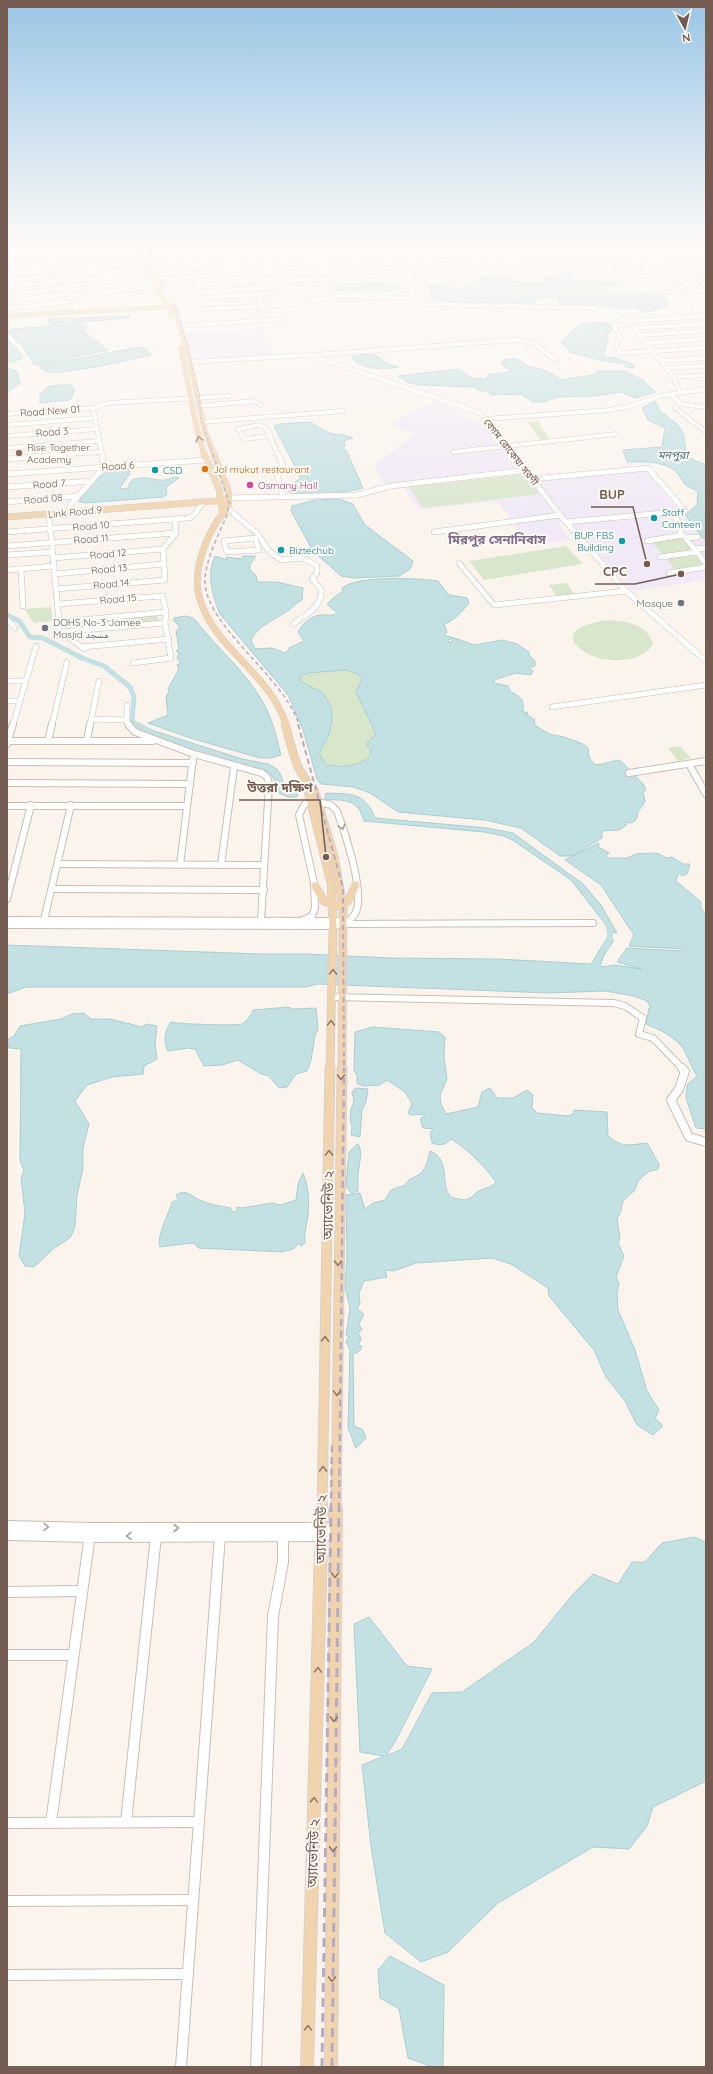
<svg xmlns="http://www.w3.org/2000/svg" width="713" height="2074" viewBox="0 0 713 2074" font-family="Quicksand,'Noto Naskh Arabic','Noto Sans Bengali',sans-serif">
  <rect width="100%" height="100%" fill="#fbf4ed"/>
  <g fill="#f1e9f7">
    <polygon points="262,328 274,356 193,362 184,332"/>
    <polygon points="438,401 484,426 517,469 384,486 384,484 374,466 415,434 398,428 394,423 400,418"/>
    <polygon points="645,469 679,511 558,522 570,540 529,545 497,501 418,510 403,486 523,472 530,481"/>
    <polygon points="682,514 706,544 706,580 633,591 570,524"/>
  </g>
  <g fill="#d8e7cc">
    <polygon points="538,421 549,439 540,440 528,422"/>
    <polygon points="523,474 539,494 423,508 409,487"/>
    <polygon points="683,536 695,552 664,556 650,540"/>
    <polygon points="566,546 583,564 484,580 469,561"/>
    <polygon points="696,554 706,566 676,571 666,557"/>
    <polygon points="567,583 575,595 557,597 549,585"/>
    <polygon points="51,607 53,621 34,623 24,609"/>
    <polygon points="158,615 159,622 66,630 65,623"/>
    <path d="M610,620C629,622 647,624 653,644C640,666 597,664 579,648C557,628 598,621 610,620Z"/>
    <path d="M345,670L357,673L362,679L358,685C362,703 367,718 376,734L366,744L371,750L369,758C354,767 332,773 320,758V748L300,681L301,676L308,673Z"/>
    <polygon points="680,746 691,758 678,761 668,748"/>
  </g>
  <g fill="#c3e0e3" stroke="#aacfd3" fill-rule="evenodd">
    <path d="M564,272L570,273V281H599L620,283L619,285H595V288H606L612,294L653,293L664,297L670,304L662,309L644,312L634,308L618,309L598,304L560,305L558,298C549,296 539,296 535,304L444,302L439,299L433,301L434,299L430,298V293L433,290L427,286L434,284L458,290L461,289V287L480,285L474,280L489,277H509L514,282H544L547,281L546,279L556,278L557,273Z"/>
    <polygon points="363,282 384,282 398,285 396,286 397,289 393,289 392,291 359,291 334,289 337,284 362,284"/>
    <polygon points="130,316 130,318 49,325 48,319"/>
    <polygon points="599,322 610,324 613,328 610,333 607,334 608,341 603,357 617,358 634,365 634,368 625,367 623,363 604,361 570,352 561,342 581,324"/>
    <polygon points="84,324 87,327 84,332 108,350 37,365 34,364 22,346 8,332 12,329"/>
    <polygon points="7,339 22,355 23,358 13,362 7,361"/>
    <polygon points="145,347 151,355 96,367 54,373 46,371 40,368 40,366 134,348"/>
    <path d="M373,354L389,364L399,367C381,369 365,371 351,358L360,355Z"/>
    <polygon points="507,359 516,359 523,362 525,365 546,371 562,380 591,375 599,371 625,371 644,381 655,392 636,398 621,392 595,396 557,397 544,402 533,402 521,394 491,395 488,391 480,391 475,387 421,385 409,383 398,376 459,369 471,378 485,379 489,374 497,374 509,372 510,369 505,368 501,362"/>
    <polygon points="7,368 17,371 20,383 7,393"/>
    <polygon points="57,385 70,385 75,389 70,400 40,403 40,394 48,387"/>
    <path d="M655,401L661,412L676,423L683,432L687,457L706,465V542L685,515L697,505L698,491C681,484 688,487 678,474C667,460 642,462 627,462L623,450L662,447L665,428L648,420L642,408Z"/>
    <path d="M310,422C316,425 321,429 327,432C335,435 344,434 353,438L344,441L345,446L343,448L347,452L363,488C350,492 296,499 287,490V486L300,479V476L274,426L280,424Z"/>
    <path d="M127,468L130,469L129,475L120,487L121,489L129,488V483C138,474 149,479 160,480C166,481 170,478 175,477L179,478L166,487L167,494L163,497L86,503L79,502L85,491L106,471Z"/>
    <polygon points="339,499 353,504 365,525 413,561 410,569 399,576 354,578 341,576 313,551 291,511 292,506 315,500"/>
    <path d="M215,556L227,560L226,557L241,559L243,556H256C250,564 246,568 256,575L257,582H277L303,588L302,600C296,602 294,607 289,610C275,620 259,624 251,640L255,649L271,648L281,651L283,653L287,652L289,648L304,641L298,632C303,623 310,616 321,615C327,614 332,617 337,613L327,604L333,598L343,591L342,588C359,575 416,578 438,581L449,595L467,598L469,603C463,610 454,622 444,624L447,632L444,635L454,638L448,640V642H451L455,638L474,645L503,640L517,644L529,652V655L535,661V666L529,667L533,671L531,675L516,673L494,680V683L508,686L511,692C519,696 525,699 523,710L521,711L528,713L526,714L534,719L535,723L533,724L549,734L564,737L583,744L588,748L589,757L594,764C604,766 612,759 621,761L643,784L646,790L643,792L645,802L637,813L638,815L636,820L631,823L625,822L627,825L619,830L602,831V838L572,856H560L521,828L485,820L398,812L370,793L354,787L321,784L317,779L303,730L288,695L220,614C213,597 206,574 215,556ZM345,670L357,673L362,679L356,692L376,734L366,744L371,750L369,758C354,767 342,768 325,764L319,753L329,734L332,721L331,707L323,693L300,681L301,676L308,673Z"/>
    <path d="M185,616L193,618L196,621C217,648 244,670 261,699C272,716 276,736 281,755L271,758H260L190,738L148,723L168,715L166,697L169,691L168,689L179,669L177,665L181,663L177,658L179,653L176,651L179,649L176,631L180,627L174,621V618Z"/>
    <polygon points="142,727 242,759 268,764 277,769 282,778 284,788 298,791 297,797 288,797 277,792 275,781 269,772 201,753 137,730"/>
    <path d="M326,793C351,794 365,792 375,818L487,828L513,833L583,884L601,905L617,933L608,932L606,925L571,880L514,841L504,836L484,832L364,821C358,798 345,801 325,799Z"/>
    <path d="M599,843L598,847L609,853L606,855L607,858H627L636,854L657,853L667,858L672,857L683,864H690L687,874L682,876L679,872L676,881L701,902V908L706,914V1129L696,1128L686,1098L687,1085L697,1076C691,1067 687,1054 683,1048C674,1036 660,1030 646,1024L649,1008H651L647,1001L634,996L605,991L548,993L317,984L306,987H26L7,994V945L261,954H307L390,958L498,959L591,964L607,938L614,940L604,955L600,966L603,967L614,965L642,969L617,962L627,948L682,951L683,949L629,946L634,935L601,885L565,860Z"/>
    <path d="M288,1007L293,1009L316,1008L318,1029L315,1035L311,1060L307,1071L296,1074L287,1087L279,1088L269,1076L261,1074L238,1060L222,1065L204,1066L195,1049L188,1048L168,1051C163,1040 164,1033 171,1022C174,1024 237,1026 242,1024C248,1021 251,1015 253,1010Z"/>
    <polygon points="84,1013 91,1019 110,1019 142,1027 147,1024 157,1026 155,1043 157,1059 144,1066 143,1074 112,1077 87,1085 75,1101 89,1124 83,1148 83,1168 77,1195 75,1227 70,1238 53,1249 34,1267 25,1266 19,1256 25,1213 21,1178 24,1171 20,1160 21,1049 9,1048 7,1040 14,1036 20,1026 61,1019 72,1014"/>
    <path d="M373,1027L439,1032L445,1037L444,1057L447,1079L440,1095L441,1104L446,1114L478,1107L482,1092L490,1088L497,1098H513L527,1090L533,1095L532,1108L537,1113L568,1116L573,1114L574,1110L607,1112L608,1136C622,1148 629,1145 647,1143L659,1164L658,1169L648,1172L638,1181L635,1190L623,1201L621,1211L617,1219L620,1238L618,1243L624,1256L616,1277L619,1284L617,1293L618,1310L635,1350L647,1391L659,1410L655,1418L663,1426L653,1435L637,1425L625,1401L606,1377L594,1350L549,1296L548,1288L511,1264L492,1258L416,1263L394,1271L385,1270L387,1277L364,1281L359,1293L360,1303L357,1309L364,1314L359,1324L362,1330L358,1332L361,1339L358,1346H362L360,1351L353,1354L354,1426L363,1430L366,1438L356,1448C352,1441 352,1435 348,1429L350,1350L346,1341L349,1337L346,1335L350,1309L345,1287L347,1256L346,1195L360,1193L365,1209L373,1203L385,1200L391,1190L405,1185C409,1177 416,1178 421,1173C427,1167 428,1158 430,1151C455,1160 435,1197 458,1199C462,1200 467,1200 470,1198C473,1197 475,1193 477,1192C483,1188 492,1188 496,1182C483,1165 469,1150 451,1139C445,1145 440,1146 432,1143L430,1133L433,1129L423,1128L420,1119L426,1114L411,1115L408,1113L412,1104L405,1092L387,1080L380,1085L363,1086L357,1083V1075L354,1071L355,1032Z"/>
    <polygon points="355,1088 368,1089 366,1102 362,1110 360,1137 351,1135 352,1126 350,1120 351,1109 354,1101 352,1093"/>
    <polygon points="357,1144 359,1145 361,1154 358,1174 358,1191 351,1193 346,1186 349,1152"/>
    <path d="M303,1173C309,1187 310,1206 307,1221C306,1229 304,1234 305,1243L301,1246L300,1243L293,1249L282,1252L198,1248L196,1244L192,1243L160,1247C156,1236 169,1214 172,1202L178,1200L176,1195C187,1188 193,1198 202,1201C211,1205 221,1206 231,1208V1212L237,1211V1207L242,1208L272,1203L281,1205L296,1200L298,1184Z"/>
    <polygon points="694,1537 706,1542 706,1781 653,1807 647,1826 629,1849 593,1847 498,1903 448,1952 421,1962 385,1933 371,1846 362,1765 384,1756 360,1752 354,1624 369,1617 407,1666 432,1669 396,1740 386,1756 402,1749 432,1693 462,1692 534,1642 573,1594 593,1574 618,1584 632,1562 645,1562 662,1543"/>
    <polygon points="390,1956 444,1985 443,2067 433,2067 408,2058 399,2009 380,1998 378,1970"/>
  </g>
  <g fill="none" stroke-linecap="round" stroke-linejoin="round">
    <polyline stroke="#aacfd3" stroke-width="1" points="380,245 389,256 413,266"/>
    <polyline stroke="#c3e0e3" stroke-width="4" points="677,258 691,259 706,264"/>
    <polyline stroke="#c3e0e3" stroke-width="5" points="7,615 19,621 30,637 43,638 82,658 104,666 130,687 134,697 132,721 136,725"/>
    <g stroke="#c3e0e3" stroke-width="6">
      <polyline points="135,724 149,731"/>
      <polyline points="606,947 610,936 609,925"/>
    </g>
    <g stroke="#ccbdb3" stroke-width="5">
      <g id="minor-far4">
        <polyline points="44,245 54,262"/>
        <polyline points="305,245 315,270 320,271 507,262"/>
        <polyline points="496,245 519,275 555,274"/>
        <polyline points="645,245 685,292 706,291"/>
        <polyline points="670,245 706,286"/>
        <polyline points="700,245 706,252"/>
        <polyline points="306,246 327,245"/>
        <polyline points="383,247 420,245"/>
        <polyline points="606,248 643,254 653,259 685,262"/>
        <polyline points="47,250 93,245"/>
        <polyline points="148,251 261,245"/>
        <polyline points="272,252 308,251"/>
        <polyline points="7,253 46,249"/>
        <polyline points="386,253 441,249"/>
        <polyline points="309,254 361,251"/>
        <polyline points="611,257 632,253"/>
        <polyline points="52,258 140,249"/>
        <polyline points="178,258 272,253"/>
        <polyline points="399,258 444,255"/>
        <polyline points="7,259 50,254"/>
        <polyline points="275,261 311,259"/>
        <polyline points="410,262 448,260"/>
        <polyline points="312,263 365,260"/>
        <polyline points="624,263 652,261"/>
        <polyline points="7,265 53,260"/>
        <polyline points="402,266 409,276 414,301 419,304 594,308 628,320 673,377 680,392"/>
        <polyline points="180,267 276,262"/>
        <polyline points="57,268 141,258"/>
        <polyline points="412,268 419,276"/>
        <polyline points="278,269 314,267"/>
        <polyline points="609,271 612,254"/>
        <polyline points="7,274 57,269"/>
        <polyline points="650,275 670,274"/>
        <polyline points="652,276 665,292 684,291"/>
        <polyline points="61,277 144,269"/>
        <polyline points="157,279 279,271"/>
        <polyline points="7,280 60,275"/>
        <polyline points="283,281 408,274"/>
        <polyline points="64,282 78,310"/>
        <polyline points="198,285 257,281 263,288 201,292"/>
        <polyline points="631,285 640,284 635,277 650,275 646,270 653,263 652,261 658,260"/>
        <polyline points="66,286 148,277"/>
        <polyline points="7,287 63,281"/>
        <polyline points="199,288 203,298 275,293"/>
        <polyline points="7,294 67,288"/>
        <polyline points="258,294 267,316"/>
        <polyline points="71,296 151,287"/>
        <polyline points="7,301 70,294"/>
        <polyline points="7,309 74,301"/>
        <polyline points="204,309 297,304 340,296 414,298"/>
        <polyline points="699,317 694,309 706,308"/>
        <polyline points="629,321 706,316"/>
        <polyline points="631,324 614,326 620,337 616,346 620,353 706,348"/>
        <polyline points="180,326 285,319"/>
        <polyline points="635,328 706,324"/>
        <polyline points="640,335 706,331"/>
        <polyline points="647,343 706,339"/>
        <polyline points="314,355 515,340 534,343 555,360"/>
        <polyline points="661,361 706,358"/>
        <polyline points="190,362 310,355 480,413 513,455"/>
        <polyline points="667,368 706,366"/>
        <polyline points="673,377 706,375"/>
        <polyline points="670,394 679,402 675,408 706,432"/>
        <polyline points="679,404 706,407"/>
        <polyline points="199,406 254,401 261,405"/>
        <polyline points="93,408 102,455"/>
        <polyline points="7,414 93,408 108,403 230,396"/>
        <polyline points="486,419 609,410 627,407 660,396 706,389"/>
        <polyline points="203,422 343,411"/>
        <polyline points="7,425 95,418"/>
        <polygon points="259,425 266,428 270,436 244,439 238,429"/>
        <polyline points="7,436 97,429"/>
        <polyline points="270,436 278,455"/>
        <polyline points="7,448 99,441"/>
        <polyline points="453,452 616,434"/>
        <polyline points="54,455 101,452"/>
      </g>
    </g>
    <g stroke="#ccbdb3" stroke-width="6">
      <g id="minor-far3">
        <polyline points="278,454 283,467 276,470 283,496"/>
        <polyline points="513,454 560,515 626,591 706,661"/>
        <polyline points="7,459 68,454"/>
        <polyline points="7,474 206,460"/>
        <polyline points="533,479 648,468 685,511 566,522"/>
        <polyline points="7,487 92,481"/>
        <polyline points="228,498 357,495 391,486 526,470"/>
        <polyline points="7,502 78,496"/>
        <path d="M227,508L258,534L268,550L281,560L303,558L317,566V573L312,579L321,589C324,606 304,616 293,624"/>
        <polyline points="68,512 71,504 104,467 102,454"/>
        <polyline points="49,514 60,632"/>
        <polyline points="7,532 188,518 192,517 204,502"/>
        <polyline points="434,532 560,515"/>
        <polygon points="255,538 259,550 227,552 224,541"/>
        <polyline points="686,538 698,537"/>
        <polyline points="647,541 683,535"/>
        <polyline points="7,546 176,533"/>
        <polyline points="694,549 706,548"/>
        <polyline points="697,552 706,564"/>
        <polyline points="7,555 52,552"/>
        <polyline points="660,557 697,552 681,533 676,516"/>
        <polyline points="53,558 163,549"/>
        <polyline points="459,563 494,605 626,591"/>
        <polyline points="21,569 23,606"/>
        <polyline points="7,570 54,566"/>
        <polyline points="669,573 706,567"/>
        <polyline points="55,574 163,564"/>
        <polyline points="56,589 165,580 163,549 176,533 175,519"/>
        <polyline points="58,604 161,596 163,597 166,612"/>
        <polyline points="7,619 15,628"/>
        <polyline points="59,622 166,612 165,623"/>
        <polyline points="60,632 165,623 171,658 133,663"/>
        <polyline points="60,632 85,649"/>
        <polyline points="82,647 169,639"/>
        <polyline points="7,681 25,681"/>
        <polyline points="7,701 20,701"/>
        <polyline points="127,705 127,722 129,725"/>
        <polyline points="552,707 706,685"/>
        <polyline points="91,719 126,720"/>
        <polyline points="13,725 36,646"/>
        <polyline points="52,725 67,662"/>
        <polyline points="90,725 99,681"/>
      </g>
    </g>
    <g stroke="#ccbdb3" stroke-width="8">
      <g id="minor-far2">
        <polyline points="128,724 135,732 194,754 262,773 267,777 269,784 261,921"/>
        <polyline points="7,741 153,741"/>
        <polyline points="48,741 52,724"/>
        <polyline points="87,741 90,724"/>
        <polyline points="7,744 13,724"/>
        <polyline points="7,762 193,763"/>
        <polyline points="689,764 706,794"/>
        <polyline points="629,773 706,761"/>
        <polyline points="7,783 190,784"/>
        <polyline points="7,806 187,806"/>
        <polyline points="58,864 264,865"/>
        <polyline points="180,865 193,758"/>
        <polyline points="221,865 234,767"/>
        <polyline points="52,889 264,890"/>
        <polyline points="7,899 31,805"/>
        <polyline points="7,920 339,921"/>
        <polyline points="44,920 71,805"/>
        <polyline points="303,920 312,916 315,908 314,883 299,815 304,805 310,801"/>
        <polyline points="344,924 593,923"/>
        <path d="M7,925L333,926C343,925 354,920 357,909C363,887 345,832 337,811L331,805L318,802"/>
        <polyline points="332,997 614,1003 625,1006 643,1018 639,1034 653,1038 683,1069"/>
      </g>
    </g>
    <g stroke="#ccbdb3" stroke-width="10">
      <polyline id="minor-far1" points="682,1068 685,1071 679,1089 671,1100 689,1137 706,1142"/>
    </g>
    <g stroke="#ccbdb3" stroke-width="12">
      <g id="minor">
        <polyline points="7,1526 91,1528 336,1528"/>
        <polyline points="7,1535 90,1537 336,1536"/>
        <polyline points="7,1592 81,1591"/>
        <polyline points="7,1655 73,1655"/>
        <polyline points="126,1822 156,1536"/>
        <polyline points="7,1823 199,1822"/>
        <polyline points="51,1823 90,1534"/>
        <polyline points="7,1901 193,1900"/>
        <polyline points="7,1975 188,1974"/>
        <polyline points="181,2067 220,1535"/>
        <polyline points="256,2067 273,1616 283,1562 283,1535"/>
      </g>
    </g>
    <g stroke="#d8d1cf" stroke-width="5.5">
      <g id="major-far4">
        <polyline points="139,245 144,269 168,305"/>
        <polyline points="148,245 151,267 162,287"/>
        <polyline points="174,306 189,357 205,432 214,455"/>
        <polyline points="7,316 168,307 172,316"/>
        <polyline points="181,348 196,425 204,455"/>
      </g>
    </g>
    <g stroke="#d8d1cf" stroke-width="7">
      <g id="major-far3">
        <polyline points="204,454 219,489 222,510"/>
        <path d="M214,454C218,467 226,481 229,494C231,508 222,513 216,523C204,542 193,573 199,596C212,648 270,672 286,725"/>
        <polyline points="7,517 228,500"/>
      </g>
    </g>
    <g stroke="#d8d1cf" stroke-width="9">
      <g id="major-far2">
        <path d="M285,724C292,747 295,772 314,789L334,856L343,907L342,1069"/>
        <polyline points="306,783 331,883 333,926 330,1069"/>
        <polyline points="315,886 324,901 337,906 348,901 356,885"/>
      </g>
    </g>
    <g stroke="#d8d1cf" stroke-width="11">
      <g id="major-far1">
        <polyline points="322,1510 330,1068"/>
        <polyline points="336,1510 342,1068"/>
      </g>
    </g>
    <g stroke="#d8d1cf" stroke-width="14">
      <g id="major">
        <polyline points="307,2067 322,1509"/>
        <polyline points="331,2067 336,1509"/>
      </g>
    </g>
    <use href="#minor-far4" stroke="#fff" stroke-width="4"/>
    <use href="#minor-far3" stroke="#fff" stroke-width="5"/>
    <use href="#minor-far2" stroke="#fff" stroke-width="6"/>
    <use href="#minor-far1" stroke="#fff" stroke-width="8"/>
    <use href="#minor" stroke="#fff" stroke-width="10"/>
    <use href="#major-far4" stroke="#f1d4ae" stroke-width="4.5"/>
    <use href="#major-far3" stroke="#f1d4ae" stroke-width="5.5"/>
    <use href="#major-far2" stroke="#f1d4ae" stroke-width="7"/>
    <use href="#major-far1" stroke="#f1d4ae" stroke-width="9"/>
    <use href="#major" stroke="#f1d4ae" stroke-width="12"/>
    <polyline stroke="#b7abc4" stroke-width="1" stroke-dasharray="3.5 2" stroke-linecap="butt" points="148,245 156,275 172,297 178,311 199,394 201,419 213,455"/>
    <path stroke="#b7abc4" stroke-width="1.5" stroke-dasharray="4 3" stroke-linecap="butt" d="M213,454L229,503L228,512C220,533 207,555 205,578C202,625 284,675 299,725"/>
    <polyline stroke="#b7abc4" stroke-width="2" stroke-dasharray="5.5 3.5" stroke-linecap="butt" points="298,724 343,888 344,1069"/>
    <g stroke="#b7abc4" stroke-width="2.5" stroke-dasharray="7 4.5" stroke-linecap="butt">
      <polyline points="331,1510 332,1444"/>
      <polyline points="339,1510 344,1068"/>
    </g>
    <g stroke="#b7abc4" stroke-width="3" stroke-dasharray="9 6" stroke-linecap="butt">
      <polyline points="322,2067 331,1509"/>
      <polyline points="332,2067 339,1509"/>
    </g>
  </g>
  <defs><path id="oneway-chevron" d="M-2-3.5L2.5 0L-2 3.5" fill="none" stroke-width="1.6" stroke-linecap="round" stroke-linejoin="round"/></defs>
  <g stroke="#937a69">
    <use href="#oneway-chevron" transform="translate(199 439) rotate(-106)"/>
    <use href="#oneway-chevron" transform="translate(333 972) rotate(-89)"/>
    <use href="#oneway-chevron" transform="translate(331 1023) rotate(-89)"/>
    <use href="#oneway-chevron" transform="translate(341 1077) rotate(91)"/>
    <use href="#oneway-chevron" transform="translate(329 1153) rotate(-89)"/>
    <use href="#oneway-chevron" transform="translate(338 1263) rotate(91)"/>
    <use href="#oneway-chevron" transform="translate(325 1339) rotate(-89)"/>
    <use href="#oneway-chevron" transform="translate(337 1393) rotate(90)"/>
    <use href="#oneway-chevron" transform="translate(323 1469) rotate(-89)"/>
    <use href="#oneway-chevron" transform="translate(335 1575) rotate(91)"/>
    <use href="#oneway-chevron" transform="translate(318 1670) rotate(-88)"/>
    <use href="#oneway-chevron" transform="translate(334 1719) rotate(91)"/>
    <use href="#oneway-chevron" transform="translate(314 1800) rotate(-88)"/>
    <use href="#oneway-chevron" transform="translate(333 1849) rotate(91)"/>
    <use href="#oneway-chevron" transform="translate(332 1979) rotate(91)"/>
    <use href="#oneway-chevron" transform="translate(308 2028) rotate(-88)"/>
  </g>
  <g stroke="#ac9d97">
    <use href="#oneway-chevron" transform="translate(342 827) rotate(75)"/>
    <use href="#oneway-chevron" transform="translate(46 1527) rotate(2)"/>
    <use href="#oneway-chevron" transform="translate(176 1528)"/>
    <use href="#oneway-chevron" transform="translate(129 1536) rotate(179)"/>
  </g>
  <linearGradient id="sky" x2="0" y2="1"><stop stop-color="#99c6e6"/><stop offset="0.46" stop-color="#fdfaf7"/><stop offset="1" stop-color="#fdfaf7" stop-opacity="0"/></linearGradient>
  <rect width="713" height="535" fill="url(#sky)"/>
  <circle fill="#8d6e63" stroke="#fdf9f3" stroke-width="1.5" cx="19" cy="453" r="4"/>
  <circle fill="#e8710a" stroke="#fdf9f3" stroke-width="1.5" cx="205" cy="469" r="4"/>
  <g fill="#0f9aa8" stroke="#fdf9f3" stroke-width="1.5">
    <circle cx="155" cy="470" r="4"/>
    <circle cx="654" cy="518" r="4"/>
    <circle cx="622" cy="541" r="4"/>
    <circle cx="281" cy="550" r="4"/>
  </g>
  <circle fill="#d1479c" stroke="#fdf9f3" stroke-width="1.5" cx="250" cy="485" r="4"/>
  <g fill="#6b7280" stroke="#fdf9f3" stroke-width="1.5">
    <circle cx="681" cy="603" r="4"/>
    <circle cx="45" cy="628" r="4"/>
  </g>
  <g text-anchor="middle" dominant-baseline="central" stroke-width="4" stroke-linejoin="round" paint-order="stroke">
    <g font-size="10" fill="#745c52" stroke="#fdf9f3">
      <text transform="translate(50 411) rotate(-4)">Road New 01</text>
      <text transform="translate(52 432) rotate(-4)">Road 3</text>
      <text transform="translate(511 452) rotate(52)">বেগম রোকেয়া সরণী</text>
      <text transform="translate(118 466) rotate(-4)">Road 6</text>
      <text transform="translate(49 484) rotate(-4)">Road 7</text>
      <text transform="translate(43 499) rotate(-5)">Road 08</text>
      <text transform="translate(75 512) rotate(-5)">Link Road 9</text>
      <text transform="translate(91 526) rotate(-5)">Road 10</text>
      <text transform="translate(91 539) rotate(-4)">Road 11</text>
      <text transform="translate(108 554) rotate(-5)">Road 12</text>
      <text transform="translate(109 569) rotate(-5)">Road 13</text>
      <text transform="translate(111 584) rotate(-5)">Road 14</text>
      <text transform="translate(118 599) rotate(-5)">Road 15</text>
    </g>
    <g font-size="10" fill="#785e54" stroke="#fdf9f3" text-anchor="start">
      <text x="27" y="447">Rise Together<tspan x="27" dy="12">Academy</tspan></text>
    </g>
    <g font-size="10" fill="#c56008" stroke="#fdf9f3" text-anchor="start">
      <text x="213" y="469">Jol mukut restaurant</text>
    </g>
    <g font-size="10" fill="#0d838f" stroke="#fdf9f3" text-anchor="start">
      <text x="163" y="470">CSD</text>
      <text x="662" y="512">Staff<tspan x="662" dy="12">Canteen</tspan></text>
      <text x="614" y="535" text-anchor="end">BUP FBS<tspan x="614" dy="12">Building</tspan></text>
      <text x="289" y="550">Biztechub</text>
    </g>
    <g font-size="10" fill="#b23c85" stroke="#fdf9f3" text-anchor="start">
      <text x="258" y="485">Osmany Hall</text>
    </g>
    <g font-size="10" fill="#5b616d" stroke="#fdf9f3" text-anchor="end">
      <text x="673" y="603">Mosque</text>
      <text x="53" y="622" text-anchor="start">DOHS No-3 Jamee<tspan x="53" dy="12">Masjid مسجد</tspan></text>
    </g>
    <g font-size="11" font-style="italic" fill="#4a777d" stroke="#fdf9f3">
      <text x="673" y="455">মনপুরা</text>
    </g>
    <g font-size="13" font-weight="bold" fill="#806a8e" stroke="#fdf9f3">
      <text x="497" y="539">মিরপুর সেনানিবাস</text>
    </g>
    <g font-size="14" fill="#745c52" stroke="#fdf9f3">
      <text transform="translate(328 1205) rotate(-89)">অ্যাভেনিউ ২</text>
      <text transform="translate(321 1529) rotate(-89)">অ্যাভেনিউ ২</text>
      <text transform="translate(313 1853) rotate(-88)">অ্যাভেনিউ ২</text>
    </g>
  </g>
  <path fill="none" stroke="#745c52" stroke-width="1.5" d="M647 564L633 507H591M681 574L635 584H595M326 857L320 800H239"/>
  <g fill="#745c52" stroke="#fdf9f3" stroke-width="1.5">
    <circle cx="647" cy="564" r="4"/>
    <circle cx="681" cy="574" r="4"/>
    <circle cx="326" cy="857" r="4"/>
  </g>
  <g font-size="13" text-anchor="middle" font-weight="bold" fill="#745c52" stroke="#fdf9f3" stroke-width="4" stroke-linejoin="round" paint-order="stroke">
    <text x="612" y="499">BUP</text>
    <text x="615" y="576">CPC</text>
    <text x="280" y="792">উত্তরা দক্ষিণ</text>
  </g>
  <rect width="713" height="2074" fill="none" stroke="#745c52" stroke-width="16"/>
  <g transform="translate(685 28) rotate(172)" stroke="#fdf9f3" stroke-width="3" paint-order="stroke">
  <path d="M0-3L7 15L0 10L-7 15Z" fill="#745c52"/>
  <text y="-6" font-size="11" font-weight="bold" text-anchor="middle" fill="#745c52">N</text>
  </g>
</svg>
